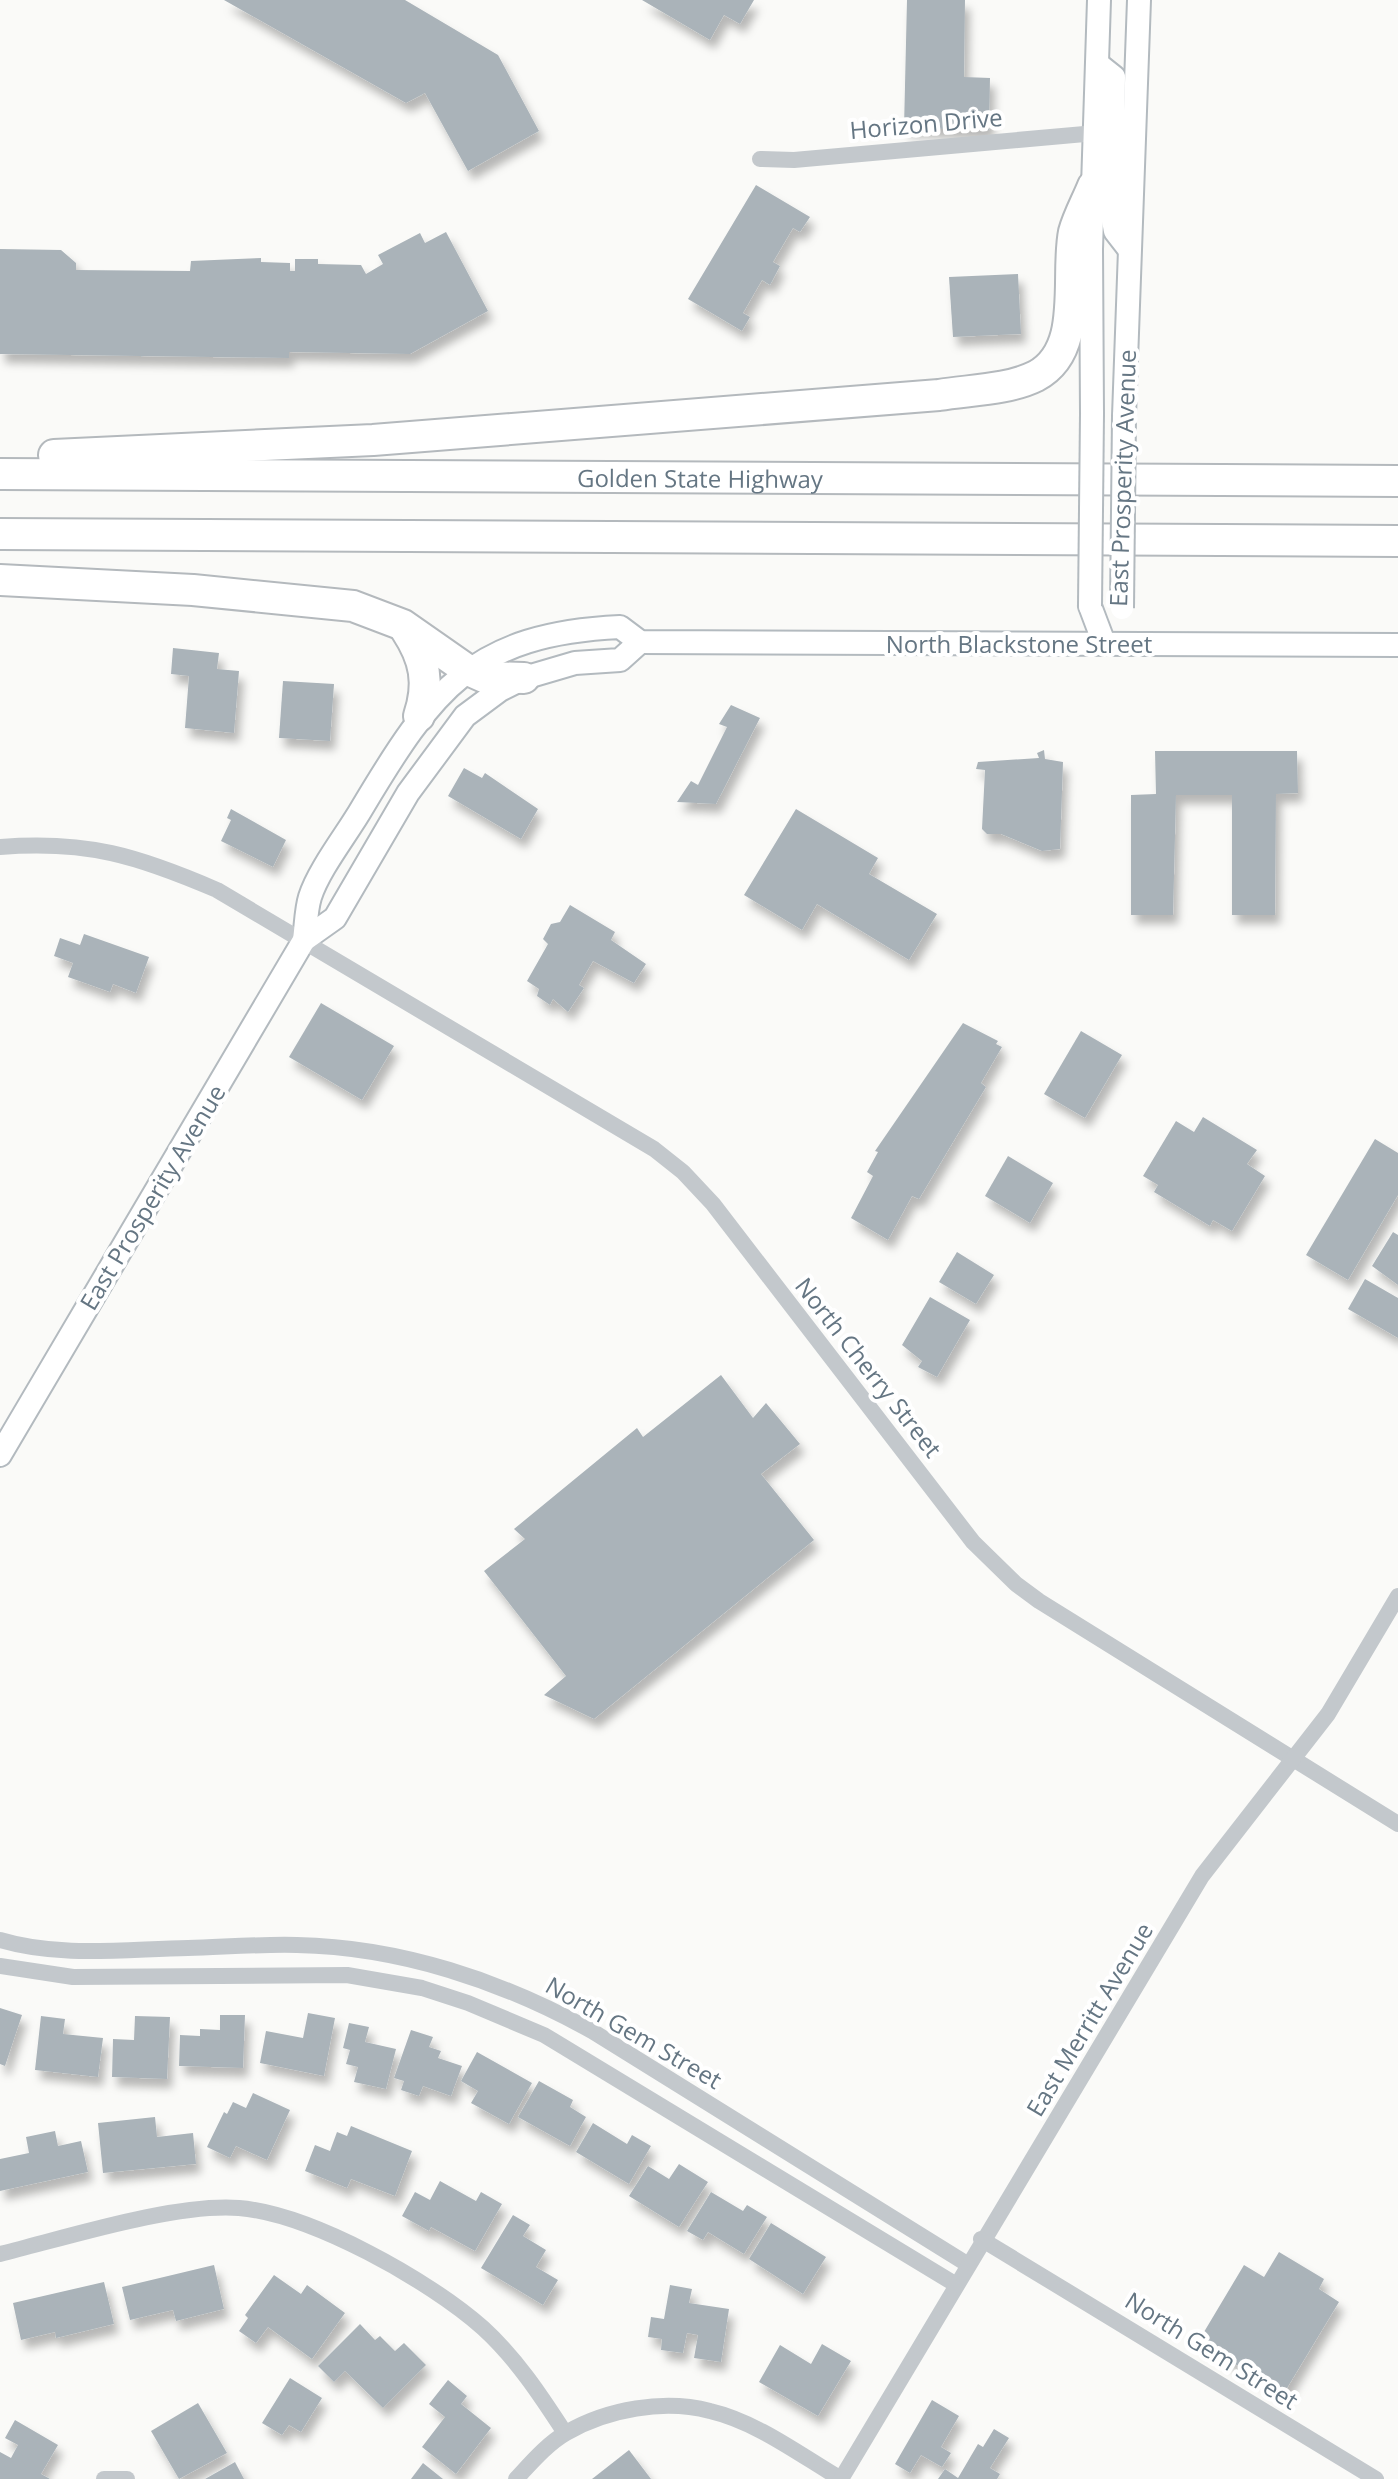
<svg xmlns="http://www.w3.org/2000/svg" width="1398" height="2479" viewBox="0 0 1398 2479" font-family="'Open Sans',sans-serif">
  <defs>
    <filter id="shadow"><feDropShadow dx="5" dy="9" stdDeviation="4" flood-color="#0004"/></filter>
  </defs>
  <rect width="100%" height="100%" fill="#fafaf8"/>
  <g fill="#aab3b9" filter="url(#shadow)">
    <polygon points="224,0 405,0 498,55 539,131 468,171 425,93 406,103"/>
    <polygon points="642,0 754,0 740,24 724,15 710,40"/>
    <polygon points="907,0 965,0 964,77 990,78 989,130 904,128"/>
    <polygon points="756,185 810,217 800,232 793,228 773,262 780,266 770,285 762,280 743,313 750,317 742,331 688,299"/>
    <polygon points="446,232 488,311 410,354 289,352 289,358 0,354 0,249 61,250 76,263 76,270 190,271 191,261 261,258 261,262 290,263 290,271 295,271 295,259 318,259 318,264 361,265 366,274 383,264 378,255 420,233 425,243"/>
    <polygon points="1018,274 1021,334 953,337 949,277"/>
    <polygon points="173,648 219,653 217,669 239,671 234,733 185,728 189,676 171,674"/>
    <polygon points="283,681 334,684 330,741 279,738"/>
    <polygon points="731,705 760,718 716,804 677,802 691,781 698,785 727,727 719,724"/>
    <polygon points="1044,750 1045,759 1063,762 1060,849 1042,851 1001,834 987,834 982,829 985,770 976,769 978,762 1039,758 1037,753"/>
    <polygon points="1155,751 1297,751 1298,793 1276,794 1275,915 1232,915 1232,795 1176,795 1173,915 1131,915 1131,795 1156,794"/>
    <polygon points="464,768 482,778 485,773 538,809 521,839 448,796"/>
    <polygon points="231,809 286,840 273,867 221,841 231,820 227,818"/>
    <polygon points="796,809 878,858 869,874 937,914 909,960 817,904 802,930 744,895"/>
    <polygon points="570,905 615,932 611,940 646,964 634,983 593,961 579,985 584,988 568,1012 553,999 550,1005 537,996 539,989 527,981 548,944 543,939 551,924 560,922"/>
    <polygon points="84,934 149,957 136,993 113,984 110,992 68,977 73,963 54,956 60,938 80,945"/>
    <polygon points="321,1003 394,1046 362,1100 289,1057"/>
    <polygon points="963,1023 998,1041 996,1044 1002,1047 981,1083 986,1087 919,1199 912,1196 888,1240 851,1218 873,1176 867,1172 878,1152 875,1151"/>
    <polygon points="1081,1031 1122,1055 1085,1118 1044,1094"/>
    <polygon points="1203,1117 1257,1150 1247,1164 1265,1176 1232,1231 1213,1220 1210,1226 1154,1192 1158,1185 1143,1176 1176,1121 1194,1132"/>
    <polygon points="1375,1139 1398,1153 1398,1195 1348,1280 1306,1255"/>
    <polygon points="1008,1156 1053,1183 1030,1223 985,1196"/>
    <polygon points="1393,1232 1398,1235 1398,1285 1372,1266"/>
    <polygon points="957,1252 994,1275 976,1304 939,1282"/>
    <polygon points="1365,1279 1398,1298 1398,1338 1348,1309"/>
    <polygon points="930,1297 970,1320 937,1377 918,1367 922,1361 902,1345"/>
    <polygon points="721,1375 753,1418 766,1403 800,1444 761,1474 814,1540 594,1719 544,1695 566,1676 484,1571 525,1539 514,1529 637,1428 643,1437"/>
    <polygon points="0,2008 22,2015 5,2066 0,2064"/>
    <polygon points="308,2013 335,2018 324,2076 260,2063 266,2031 303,2038"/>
    <polygon points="220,2015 245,2015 243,2068 179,2066 180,2035 200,2036 200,2029 220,2030"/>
    <polygon points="41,2016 65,2019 63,2034 103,2038 98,2077 35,2070"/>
    <polygon points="135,2016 170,2017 167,2079 112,2077 113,2039 134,2040"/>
    <polygon points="349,2023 369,2027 365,2042 396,2049 386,2089 354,2082 358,2067 346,2064 350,2050 343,2048"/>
    <polygon points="411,2030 433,2037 429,2047 441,2051 438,2058 462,2066 451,2096 423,2086 419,2096 401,2090 404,2081 394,2078"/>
    <polygon points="477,2052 532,2083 509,2124 471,2103 478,2091 461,2081"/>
    <polygon points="539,2081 573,2100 570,2107 586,2117 570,2146 518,2117"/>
    <polygon points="253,2093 290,2110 267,2160 236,2146 230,2158 207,2147 224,2112 227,2114 233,2102 246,2108"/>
    <polygon points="155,2117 157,2137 193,2133 196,2164 103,2173 98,2123"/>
    <polygon points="593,2123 627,2144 632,2135 651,2146 629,2184 576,2152"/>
    <polygon points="351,2126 412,2151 395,2196 351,2179 347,2188 305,2171 315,2145 330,2151 337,2132 347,2136"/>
    <polygon points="55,2131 58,2146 81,2141 88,2172 0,2191 0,2159 29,2153 26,2137"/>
    <polygon points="679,2164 708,2182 679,2227 629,2196 648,2166 669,2179"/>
    <polygon points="440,2181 476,2201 481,2192 502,2204 475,2251 431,2227 429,2231 402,2216 415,2192 430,2200"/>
    <polygon points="711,2192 743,2211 747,2205 767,2217 744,2254 708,2232 703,2240 687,2231"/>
    <polygon points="513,2215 530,2225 523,2236 546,2250 536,2267 558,2280 543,2305 481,2268"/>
    <polygon points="771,2223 826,2257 803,2294 749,2259"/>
    <polygon points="1279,2252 1324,2279 1319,2289 1339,2302 1284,2393 1198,2342 1244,2265 1264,2277"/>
    <polygon points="214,2265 224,2309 176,2321 173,2310 130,2320 122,2287"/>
    <polygon points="274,2275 301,2294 307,2285 345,2313 312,2359 268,2327 256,2343 239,2331 248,2318 245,2315"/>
    <polygon points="104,2282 114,2324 56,2338 55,2332 21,2340 13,2303"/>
    <polygon points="670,2285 692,2289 689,2303 729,2309 721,2362 694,2358 698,2335 687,2333 683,2353 661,2350 662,2339 648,2337 651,2317 664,2319"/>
    <polygon points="360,2324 375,2340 380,2336 395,2351 404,2343 426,2365 383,2408 345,2371 334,2382 318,2366"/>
    <polygon points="822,2344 851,2361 818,2416 759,2382 780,2345 811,2364"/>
    <polygon points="290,2378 322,2398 301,2432 289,2425 282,2435 262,2423"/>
    <polygon points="448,2380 467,2396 461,2404 491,2428 456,2474 422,2447 445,2417 429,2404"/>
    <polygon points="932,2400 959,2416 941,2447 951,2453 942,2467 921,2455 910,2473 895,2464"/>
    <polygon points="198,2403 227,2453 179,2479 151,2431"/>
    <polygon points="15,2420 58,2445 41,2474 50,2479 0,2479 0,2452 11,2458 18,2445 5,2438"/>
    <polygon points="994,2429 1009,2438 990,2468 1000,2474 997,2479 938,2479 945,2469 958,2478 978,2444 983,2447"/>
    <polygon points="629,2450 651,2479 592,2479"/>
    <polygon points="235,2462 244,2479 205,2479"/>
    <polygon points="423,2463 443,2479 411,2479"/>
  </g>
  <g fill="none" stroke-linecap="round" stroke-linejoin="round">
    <g stroke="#b3babf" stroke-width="26">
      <g id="secondary">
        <polyline points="1099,65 1114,77 1112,215 1115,231 1129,249"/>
        <polyline points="1092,414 1091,249 1099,0"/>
        <polyline points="1124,416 1139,0"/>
        <polyline points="1090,606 1104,643"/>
        <polyline points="304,940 335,918 408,793 465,716 500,690 524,678 575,663 620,660 640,642"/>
        <path d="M0,1455L304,940C306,926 306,910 310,897C319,869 347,834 362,808C433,689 473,634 620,627L640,642L1398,645"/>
      </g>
    </g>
    <g stroke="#b4b9bd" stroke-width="34">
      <g id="motorway">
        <path d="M54,455L373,440L939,395C969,390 1008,390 1036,376C1085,350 1065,276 1074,232C1078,217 1087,201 1093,186"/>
        <path id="s1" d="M0,474L1398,481"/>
        <polyline points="0,534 1398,541"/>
        <polyline points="0,580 193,590 353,606 403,625 466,669 484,677 524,678"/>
        <path d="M406,630C425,659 430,683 419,716"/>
      </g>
    </g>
    <g stroke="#c3c8cc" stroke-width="16">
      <polyline points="760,159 794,160 1096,133"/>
      <path d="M0,847C87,840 138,856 217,890L654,1149L683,1172L713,1204L973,1542L1016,1584L1039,1601L1398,1824"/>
      <path d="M0,1940C59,1958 126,1949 188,1948C224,1947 261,1944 297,1945C400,1947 502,1981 592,2031L967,2264"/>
      <polyline points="0,1966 73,1977 347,1975 422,1988 468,2003 544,2035 955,2284"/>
      <polyline points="981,2239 1376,2479"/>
      <path d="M0,2254C65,2238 174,2203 239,2208C311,2214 429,2280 483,2328C516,2358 541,2396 565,2433"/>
      <polyline points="104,2479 127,2479"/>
      <path d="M516,2479C531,2463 547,2444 566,2433C607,2409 664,2399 710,2411C757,2422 800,2455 841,2479"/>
      <polyline points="841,2479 1202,1876 1328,1714 1398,1596"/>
    </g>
    <use href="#secondary" stroke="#fff" stroke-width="22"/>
    <use href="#motorway" stroke="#fff" stroke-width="30"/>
    <g stroke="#b3babf" stroke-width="26" stroke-linecap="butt">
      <g id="secondary-bridge">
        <polyline points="1090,606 1092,414"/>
        <polyline points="1122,608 1124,416"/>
      </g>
    </g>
    <use href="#secondary-bridge" stroke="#fff" stroke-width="22"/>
  </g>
  <g text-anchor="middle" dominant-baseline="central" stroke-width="8" stroke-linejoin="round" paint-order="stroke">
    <g font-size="24" fill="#657683" stroke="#fff">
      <text transform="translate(926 123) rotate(-5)">Horizon Drive</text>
      <text stroke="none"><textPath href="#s1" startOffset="700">Golden State Highway</textPath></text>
      <text transform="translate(1122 478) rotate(-88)">East Prosperity Avenue</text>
      <text x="1019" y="643">North Blackstone Street</text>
      <text transform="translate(152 1197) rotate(-59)">East Prosperity Avenue</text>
      <text transform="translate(869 1367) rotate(52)">North Cherry Street</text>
      <text transform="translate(1089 2019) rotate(-59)">East Merritt Avenue</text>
      <text transform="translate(634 2032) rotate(30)">North Gem Street</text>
      <text transform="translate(1212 2350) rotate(32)">North Gem Street</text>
    </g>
  </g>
</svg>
